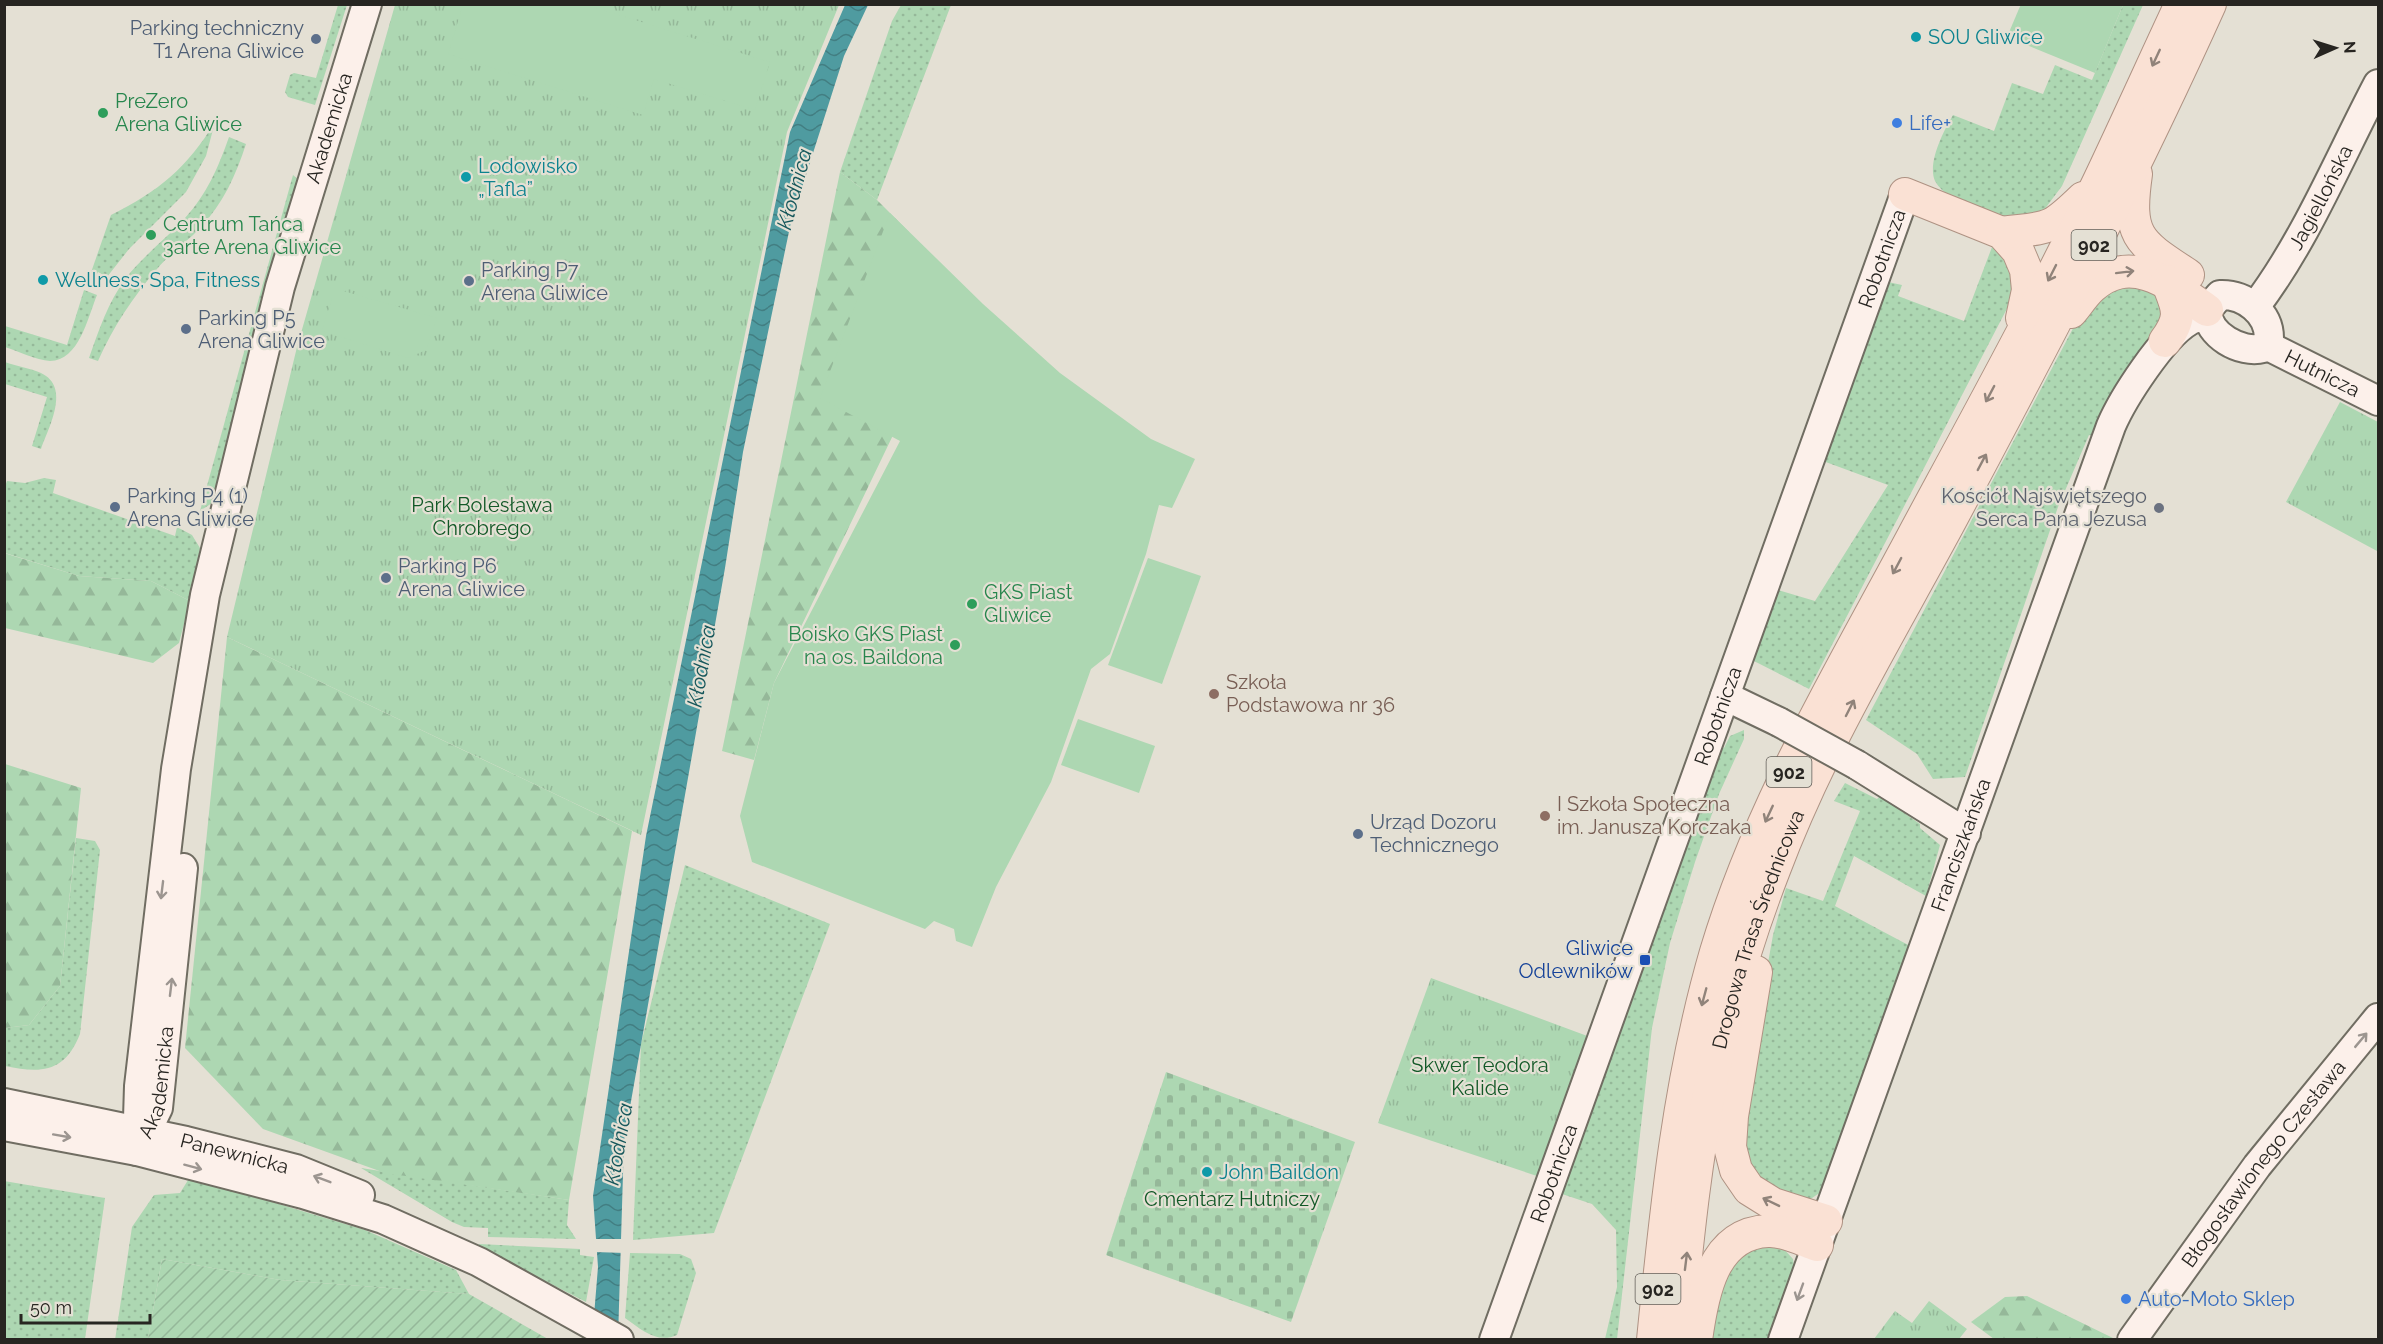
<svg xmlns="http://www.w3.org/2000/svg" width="2383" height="1344" viewBox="0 0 2383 1344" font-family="Raleway,sans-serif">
  <defs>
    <pattern id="grass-dots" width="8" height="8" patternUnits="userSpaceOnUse" patternTransform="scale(1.5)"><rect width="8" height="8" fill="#add7b2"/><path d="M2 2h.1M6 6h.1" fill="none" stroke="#95b899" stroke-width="1.8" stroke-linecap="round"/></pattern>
    <pattern id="forest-firs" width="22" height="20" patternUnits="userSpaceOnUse" patternTransform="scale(1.5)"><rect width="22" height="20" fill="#add7b2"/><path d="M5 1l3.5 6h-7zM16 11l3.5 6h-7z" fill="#95b899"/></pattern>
    <pattern id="cemetery-stones" width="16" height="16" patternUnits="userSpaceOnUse" patternTransform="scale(1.5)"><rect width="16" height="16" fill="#add7b2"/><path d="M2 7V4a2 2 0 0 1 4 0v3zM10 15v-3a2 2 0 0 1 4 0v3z" fill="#95b899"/></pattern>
    <pattern id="park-tufts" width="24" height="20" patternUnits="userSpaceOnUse" patternTransform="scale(1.5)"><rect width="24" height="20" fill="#add7b2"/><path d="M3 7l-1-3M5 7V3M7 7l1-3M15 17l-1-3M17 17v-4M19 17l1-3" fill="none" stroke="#95b899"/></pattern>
    <pattern id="garden-furrows" width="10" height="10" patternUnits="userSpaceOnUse" patternTransform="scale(1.5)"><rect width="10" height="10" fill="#add7b2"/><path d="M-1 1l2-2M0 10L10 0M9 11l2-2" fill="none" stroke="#95b899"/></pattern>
    <pattern id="water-waves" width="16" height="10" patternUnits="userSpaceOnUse" patternTransform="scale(1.5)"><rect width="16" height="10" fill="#4f9ba0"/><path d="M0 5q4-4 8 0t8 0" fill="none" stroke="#427e82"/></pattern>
  </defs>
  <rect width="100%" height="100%" fill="#e4e0d4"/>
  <g fill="url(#grass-dots)">
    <polygon points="338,5 347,5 315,105 288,97 285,92 290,75 294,73 316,78"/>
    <polygon points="901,5 951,5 877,200 840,172 892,21"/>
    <path d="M2123,5H2143L2062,186L2035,222C2009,222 1948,206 1935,181C1927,163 1944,130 1953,115L1994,131L2012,83L2043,94L2055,65L2092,80Z"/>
    <path d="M215,122L206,156L186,192L129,249L107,277L98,272L92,284H87L111,215C159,191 187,168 215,122Z"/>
    <path d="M229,137L246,144C236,175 223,204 200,228C187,242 170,253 157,269C133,297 113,327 98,361L89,358C99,330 108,302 126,278C144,255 166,239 185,218C207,194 218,168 229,137Z"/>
    <polygon points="293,175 299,180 215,501 200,511"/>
    <path d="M1992,247C2014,260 2013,275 2012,299L1809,689L1752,660L1778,590L1815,601L1888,485L1823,461L1888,282L1902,285L1898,296L1964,321Z"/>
    <polygon points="2123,278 2169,297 2152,340 2119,380 2093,436 2089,435 2058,507 1965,777 1933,779 1917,754 1866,720 2088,300"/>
    <path d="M84,290L97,295C88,317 79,361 50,361C36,360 18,351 5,347V326L67,345Z"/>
    <path d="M5,362C16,366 30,368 41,373C71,387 49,427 41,449L32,446L47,397L5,384Z"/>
    <polygon points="44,478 56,480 53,493 175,536 177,527 192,535 200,548 190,601 151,581 79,576 5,553 4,489 7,481 25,483"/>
    <polygon points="1744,730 1744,739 1719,794 1695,862 1670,943 1652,1028 1617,1339 1605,1339 1617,1287 1616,1230 1592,1204 1559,1193 1720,746 1724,748 1730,736"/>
    <polygon points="1845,783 1877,799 1880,796 1920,824 1920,828 1940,845 1926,896 1854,856 1835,906 1912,947 1833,1177 1821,1192 1809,1200 1758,1188 1736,1142 1773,935 1786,888 1823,901 1860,811 1834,801"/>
    <path d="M76,838L95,841L100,850L80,1034C65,1072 42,1074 5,1066V1028L29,1025L60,986Z"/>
    <polygon points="685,865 830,924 714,1233 633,1240 641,1044"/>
    <polygon points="361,1168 569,1200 567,1225 576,1239 488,1237 488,1228 464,1227 452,1222"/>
    <polygon points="190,1177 365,1230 456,1270 469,1294 280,1280 162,1259 148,1339 115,1340 132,1227 154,1195 180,1193"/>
    <polygon points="4,1181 105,1198 85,1339 5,1339"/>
    <polygon points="1747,1242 1782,1247 1793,1259 1795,1273 1772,1339 1707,1340 1719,1273"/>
    <polygon points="479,1244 580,1249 580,1255 594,1257 586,1302 479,1247"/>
    <path d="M630,1253L680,1254L691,1259L696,1273L677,1335C657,1344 642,1330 625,1318Z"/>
  </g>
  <g fill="url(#forest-firs)">
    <polygon points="840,172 877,200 909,232 919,381 774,683 754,760 722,751"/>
    <polygon points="4,553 79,576 151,581 190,601 179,643 153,663 5,628"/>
    <polygon points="227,637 632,831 569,1200 385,1173 263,1129 185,1048"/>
    <polygon points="5,764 81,788 60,986 29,1025 5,1028"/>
    <polygon points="2027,1296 2115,1339 1994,1339 1971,1322 2005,1297"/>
  </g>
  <polygon fill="url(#cemetery-stones)" points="1166,1072 1355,1142 1291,1322 1106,1255"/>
  <g fill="url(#park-tufts)">
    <polygon points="395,5 839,5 787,132 641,835 227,637 297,347"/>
    <polygon points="2340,402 2378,422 2377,551 2286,502"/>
    <polygon points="1431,978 1590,1037 1540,1177 1378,1123"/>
    <polygon points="1929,1301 1967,1329 1959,1339 1874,1339 1895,1311 1912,1323"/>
  </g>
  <polygon fill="url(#garden-furrows)" points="162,1259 280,1280 469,1294 548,1339 148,1339"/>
  <g fill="#add7b2">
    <polygon points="2021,4 2123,4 2123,5 2095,73 2007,37"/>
    <polygon points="587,5 770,62 755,110 654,79 643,115 448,54 463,5"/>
    <polygon points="890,213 983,304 1060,373 1151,439 1195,459 1172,508 1159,505 1146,554 1110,654 1091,669 1051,782 996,887 972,947 956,941 954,929 934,921 925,929 752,862 740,816 774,683 900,441 820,398"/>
    <polygon points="340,290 437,318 426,350 408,358 322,331 332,298"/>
    <polygon points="1148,558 1201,576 1162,684 1108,665"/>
    <polygon points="1078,719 1155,746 1139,793 1061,765"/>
  </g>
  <polygon fill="url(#water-waves)" points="845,5 868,5 844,56 791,222 743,452 725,568 624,1141 618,1339 592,1340 598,1267 593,1196 646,836 790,132"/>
  <polygon fill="#e4e0d4" points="593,1239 626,1239 625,1253 594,1252"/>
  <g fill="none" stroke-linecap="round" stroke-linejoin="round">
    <g stroke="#706d62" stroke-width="32">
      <g id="secondary">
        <path d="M2220,295C2245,294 2269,313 2269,338L2263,348C2241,354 2207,335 2207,310Z"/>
        <path id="s1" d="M2255,307C2306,240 2339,158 2378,84"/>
        <path id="s2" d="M2266,345L2378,401"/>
        <polyline points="1725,696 1779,722"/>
        <polyline points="1857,765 1966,833"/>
        <path id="s3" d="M4,1103L186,1141L296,1169L360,1195"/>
        <polyline points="4,1126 137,1151 303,1194 383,1219 479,1262 619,1340"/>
        <path id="s4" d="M141,1143L158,1108L183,868"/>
        <path id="s5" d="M137,1151L139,1086L176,769L205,595L280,287L367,4"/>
        <path id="s6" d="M1494,1340L1905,194"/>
        <path id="s7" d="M1783,1340L2111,426C2123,398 2163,336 2189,321C2194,318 2202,317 2207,315"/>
        <path id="s8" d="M2132,1340L2257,1166L2378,1018"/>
      </g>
    </g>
    <g stroke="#ae9283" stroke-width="34">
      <g id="primary">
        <path d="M2136,174C2127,237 2138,242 2188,275"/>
        <polyline points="1905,194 2002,233 2018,251 2026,270 2028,290 2022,318"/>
        <path d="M2002,233C2049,227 2048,232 2083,198"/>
        <path d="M2071,312C2078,304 2084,294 2092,287C2132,251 2173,286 2207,310"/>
        <path d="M2165,341C2184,315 2177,308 2167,281"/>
        <polyline points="1756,972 1732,1116 1730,1147 1736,1170 1749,1189 1773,1204 1826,1221"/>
        <path d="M1653,1340C1666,1208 1679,1079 1716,952C1761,801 1846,663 1919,525C1980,412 2042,299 2098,183C2126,124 2153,64 2181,4"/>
        <path id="s9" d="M1677,1340C1686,1258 1693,1175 1709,1094C1724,1018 1746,942 1774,870C1819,750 1887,638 1948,525C2039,354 2130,182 2210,4"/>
        <path d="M1696,1340C1702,1296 1712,1233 1768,1231C1784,1230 1803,1240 1817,1245"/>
      </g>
    </g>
    <use href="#secondary" stroke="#fcf0ea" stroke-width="28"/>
    <use href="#primary" stroke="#fae1d4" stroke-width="32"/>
    <g stroke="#706d62" stroke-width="32" stroke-linecap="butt">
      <polyline id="secondary-bridge" points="1779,722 1857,765"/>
    </g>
    <use href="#secondary-bridge" stroke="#fcf0ea" stroke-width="28"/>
  </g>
  <defs><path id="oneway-shaft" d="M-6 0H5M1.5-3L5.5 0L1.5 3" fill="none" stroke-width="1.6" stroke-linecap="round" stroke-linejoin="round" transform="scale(1.5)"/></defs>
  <g stroke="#90837a">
    <use href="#oneway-shaft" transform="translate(2156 58) rotate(115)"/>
    <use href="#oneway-shaft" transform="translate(2125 272) rotate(-7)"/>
    <use href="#oneway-shaft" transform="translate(2052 273) rotate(117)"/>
    <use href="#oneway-shaft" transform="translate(1990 394) rotate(118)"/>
    <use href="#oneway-shaft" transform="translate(1982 462) rotate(-62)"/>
    <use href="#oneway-shaft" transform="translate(1897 566) rotate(118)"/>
    <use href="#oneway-shaft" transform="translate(1850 708) rotate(-63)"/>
    <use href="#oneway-shaft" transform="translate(1769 814) rotate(115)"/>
    <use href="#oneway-shaft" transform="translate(1704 997) rotate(105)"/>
    <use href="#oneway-shaft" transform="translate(1771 1202) rotate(-154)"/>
    <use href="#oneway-shaft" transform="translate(1686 1261) rotate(-83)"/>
  </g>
  <g stroke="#9c9590">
    <use href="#oneway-shaft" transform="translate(162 890) rotate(97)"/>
    <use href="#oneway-shaft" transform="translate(171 987) rotate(-83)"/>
    <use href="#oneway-shaft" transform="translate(2361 1040) rotate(-50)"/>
    <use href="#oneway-shaft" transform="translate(62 1136) rotate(10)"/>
    <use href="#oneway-shaft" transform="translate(193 1167) rotate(15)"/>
    <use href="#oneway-shaft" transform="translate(322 1179) rotate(-159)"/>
    <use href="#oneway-shaft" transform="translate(1800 1292) rotate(110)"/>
  </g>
  <g fill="#0f9aa8" stroke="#e4e0d4" stroke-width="2">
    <circle cx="1916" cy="37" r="6"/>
    <circle cx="466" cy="177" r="6"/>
    <circle cx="43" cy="280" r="6"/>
    <circle cx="1207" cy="1172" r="6"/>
  </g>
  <g fill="#5c6f8a" stroke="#e4e0d4" stroke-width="2">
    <circle cx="316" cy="39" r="6"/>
    <circle cx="469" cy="281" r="6"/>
    <circle cx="186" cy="329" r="6"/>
    <circle cx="115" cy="507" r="6"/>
    <circle cx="386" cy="578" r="6"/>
    <circle cx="1358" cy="834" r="6"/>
  </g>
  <g fill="#2e9e5b" stroke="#e4e0d4" stroke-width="2">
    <circle cx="103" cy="113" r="6"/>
    <circle cx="151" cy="235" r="6"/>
    <circle cx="972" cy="604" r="6"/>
    <circle cx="955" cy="645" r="6"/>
  </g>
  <g fill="#3f7fe0" stroke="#e4e0d4" stroke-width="2">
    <circle cx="1897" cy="123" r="6"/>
    <circle cx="2126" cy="1299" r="6"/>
  </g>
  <circle fill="#6b7280" stroke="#e4e0d4" stroke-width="2" cx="2159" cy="508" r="6"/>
  <g fill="#8d6e63" stroke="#e4e0d4" stroke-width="2">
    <circle cx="1214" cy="694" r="6"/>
    <circle cx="1545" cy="816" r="6"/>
  </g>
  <rect fill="#1a4fb4" stroke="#e4e0d4" stroke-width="2" x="1639" y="954" width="12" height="12" rx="3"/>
  <g text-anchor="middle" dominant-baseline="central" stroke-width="4.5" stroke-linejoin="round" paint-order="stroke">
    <g fill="#e4e0d4" stroke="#605d57" stroke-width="1.5">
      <rect x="2071.5" y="230" width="45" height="30" rx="4.5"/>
      <rect x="1766.5" y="757" width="45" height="30" rx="4.5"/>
      <rect x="1635.5" y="1274" width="45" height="30" rx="4.5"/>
    </g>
    <g font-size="18" font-weight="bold" fill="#272521">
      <text x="2094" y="245">902</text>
      <text x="1789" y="772">902</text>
      <text x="1658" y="1289">902</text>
    </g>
    <g font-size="20" fill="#4e5e75" stroke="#e4e0d4" text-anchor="start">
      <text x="304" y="28" text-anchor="end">Parking techniczny<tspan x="304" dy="23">T1 Arena Gliwice</tspan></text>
      <text x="481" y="270">Parking P7<tspan x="481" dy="23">Arena Gliwice</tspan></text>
      <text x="198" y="318">Parking P5<tspan x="198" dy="23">Arena Gliwice</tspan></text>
      <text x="127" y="496">Parking P4 (1)<tspan x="127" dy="23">Arena Gliwice</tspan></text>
      <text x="398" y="566">Parking P6<tspan x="398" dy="23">Arena Gliwice</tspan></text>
      <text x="1370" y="822">Urząd Dozoru<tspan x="1370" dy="23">Technicznego</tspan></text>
    </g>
    <g font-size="20" fill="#0d838f" stroke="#e4e0d4" text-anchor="start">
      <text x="1928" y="37">SOU Gliwice</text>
      <text x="478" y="166">Lodowisko<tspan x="478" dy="23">„Tafla”</tspan></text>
      <text x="55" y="280">Wellness, Spa, Fitness</text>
      <text x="1219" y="1172">John Baildon</text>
    </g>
    <g font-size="20" fill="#27864d" stroke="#e4e0d4" text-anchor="start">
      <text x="115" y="101">PreZero<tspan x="115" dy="23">Arena Gliwice</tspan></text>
      <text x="163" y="224">Centrum Tańca<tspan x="163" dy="23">3arte Arena Gliwice</tspan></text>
      <text x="984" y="592">GKS Piast<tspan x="984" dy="23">Gliwice</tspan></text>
      <text x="943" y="634" text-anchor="end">Boisko GKS Piast<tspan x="943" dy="23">na os. Baildona</tspan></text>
    </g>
    <g font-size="20" fill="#366cbe" stroke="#e4e0d4" text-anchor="start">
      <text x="1909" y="123">Life+</text>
      <text x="2138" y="1299">Auto-Moto Sklep</text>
    </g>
    <g font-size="20" fill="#272521" stroke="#e4e0d4">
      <text stroke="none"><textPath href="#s5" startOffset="1044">Akademicka</textPath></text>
      <text stroke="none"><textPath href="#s1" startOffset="128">Jagiellońska</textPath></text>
      <text stroke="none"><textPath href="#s6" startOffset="1149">Robotnicza</textPath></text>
      <text stroke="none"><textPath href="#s2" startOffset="63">Hutnicza</textPath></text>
      <text stroke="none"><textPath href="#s6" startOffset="663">Robotnicza</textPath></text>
      <text stroke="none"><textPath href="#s7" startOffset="526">Franciszkańska</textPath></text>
      <text stroke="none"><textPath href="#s9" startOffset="420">Drogowa Trasa Średnicowa</textPath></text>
      <text stroke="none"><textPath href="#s4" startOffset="64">Akademicka</textPath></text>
      <text stroke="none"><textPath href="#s3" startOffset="236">Panewnicka</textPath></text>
      <text stroke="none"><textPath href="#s8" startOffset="220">Błogosławionego Czesława</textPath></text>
      <text stroke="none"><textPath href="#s6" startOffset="177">Robotnicza</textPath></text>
    </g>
    <g font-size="20" fill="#5b616d" stroke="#e4e0d4" text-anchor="end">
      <text x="2147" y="496">Kościół Najświętszego<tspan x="2147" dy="23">Serca Pana Jezusa</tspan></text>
    </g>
    <g font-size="20" fill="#125927" stroke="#e4e0d4">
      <text x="482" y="505">Park Bolesława<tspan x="482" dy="23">Chrobrego</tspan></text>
      <text x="1480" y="1065">Skwer Teodora<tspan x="1480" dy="23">Kalide</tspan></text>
      <text x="1232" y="1199">Cmentarz Hutniczy</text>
    </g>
    <g font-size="20" fill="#785e54" stroke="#e4e0d4" text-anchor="start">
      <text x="1226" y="682">Szkoła<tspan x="1226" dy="23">Podstawowa nr 36</tspan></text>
      <text x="1557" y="804">I Szkoła Społeczna<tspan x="1557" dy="23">im. Janusza Korczaka</tspan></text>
    </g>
    <g font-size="20" fill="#164399" stroke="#e4e0d4" text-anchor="end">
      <text x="1633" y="948">Gliwice<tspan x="1633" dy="23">Odlewników</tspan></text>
    </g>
    <g font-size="21" font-style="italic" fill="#16575b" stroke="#e4e0d4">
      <text transform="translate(794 189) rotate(-75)">Kłodnica</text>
      <text transform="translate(701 666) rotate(-80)">Kłodnica</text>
      <text transform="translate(618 1144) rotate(-80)">Kłodnica</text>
    </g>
  </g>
  <rect width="2383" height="1344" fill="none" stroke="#272521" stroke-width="12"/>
  <g transform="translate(2335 48) rotate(87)" stroke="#e4e0d4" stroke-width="4.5" paint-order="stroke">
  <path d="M0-4.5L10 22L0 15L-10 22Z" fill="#272521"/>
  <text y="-9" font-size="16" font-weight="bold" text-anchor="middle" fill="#272521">N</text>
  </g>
  <path d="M21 1314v9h129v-9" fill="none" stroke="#272521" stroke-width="3"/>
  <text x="30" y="1314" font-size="18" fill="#272521" stroke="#e4e0d4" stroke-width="4.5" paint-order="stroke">50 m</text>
</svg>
